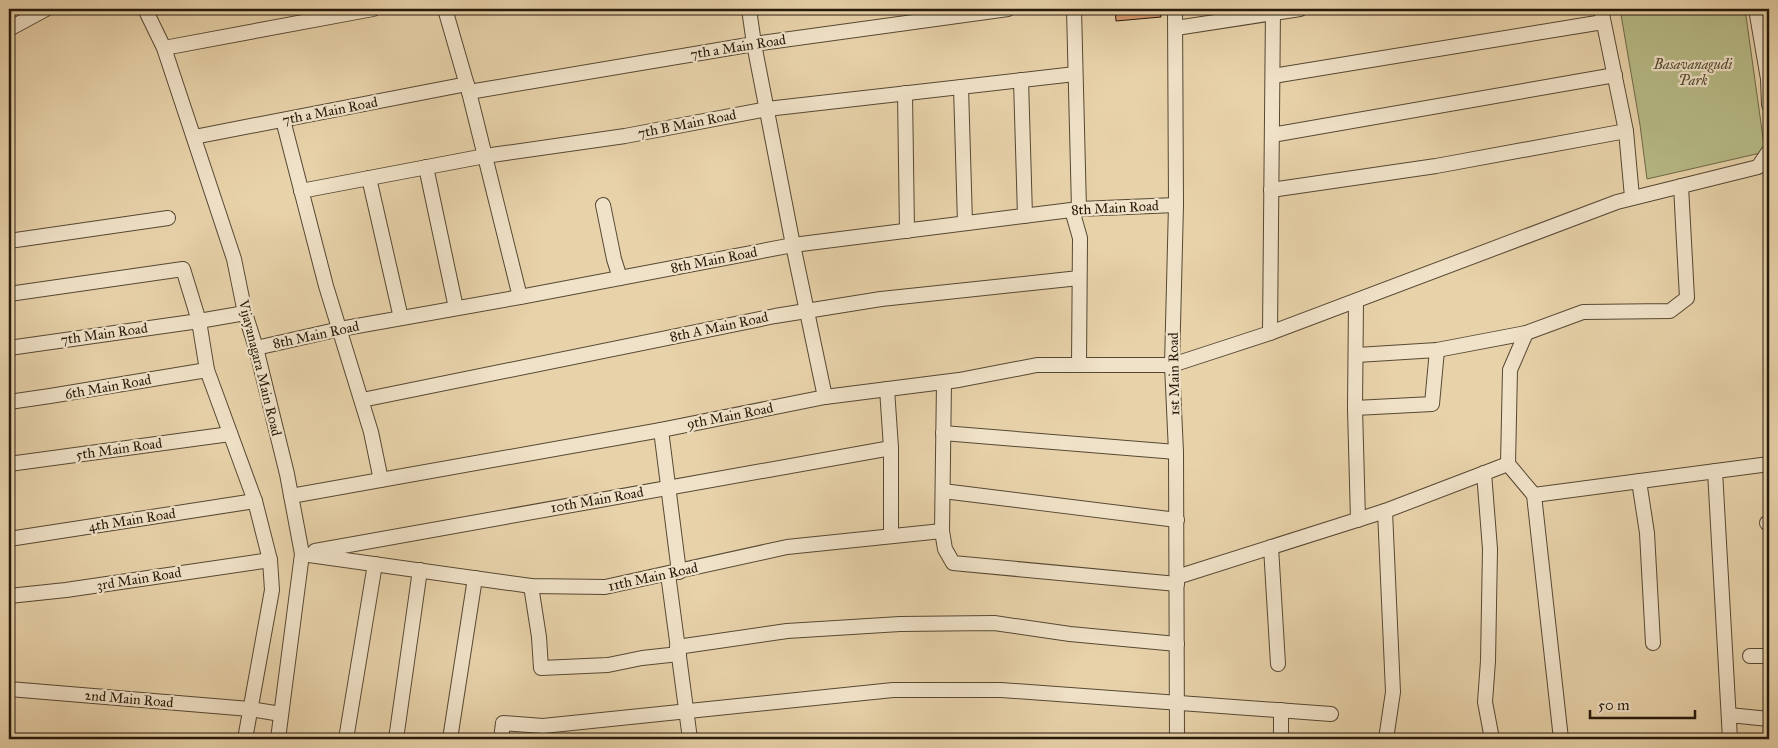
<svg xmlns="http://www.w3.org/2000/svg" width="1778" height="748" viewBox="0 0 1778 748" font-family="'IM FELL Great Primer',serif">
  <rect width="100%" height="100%" fill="#e8d2aa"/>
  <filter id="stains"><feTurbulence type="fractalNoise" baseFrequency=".004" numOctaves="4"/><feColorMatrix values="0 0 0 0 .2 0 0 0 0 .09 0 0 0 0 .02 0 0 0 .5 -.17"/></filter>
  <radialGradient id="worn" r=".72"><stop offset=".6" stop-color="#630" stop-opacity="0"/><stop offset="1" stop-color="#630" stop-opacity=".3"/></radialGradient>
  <polygon fill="#b7bb87" stroke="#6e6a49" points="1620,9 1745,9 1765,152 1647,179 1640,125"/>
  <polygon fill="#d6986f" stroke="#261a0b" points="1115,9 1160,9 1161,17 1116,21"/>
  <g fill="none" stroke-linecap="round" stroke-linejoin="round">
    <g stroke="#564833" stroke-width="16">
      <g id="minor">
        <polyline points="145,9 164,48 234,259 245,313 256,348 287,474 302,554 278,739"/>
        <polyline points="445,9 469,92 520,297"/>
        <polyline points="749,9 754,44 793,245 825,397"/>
        <polyline points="1074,9 1079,209"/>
        <polyline points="1175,9 1176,205 1172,365 1176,452 1177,739"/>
        <polyline points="1601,9 1626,131 1632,197"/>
        <polyline points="1756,9 1768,79 1769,105"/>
        <polyline points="1176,28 1300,9"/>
        <polyline points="9,29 46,9"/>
        <polyline points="164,48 373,9"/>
        <polyline points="1273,76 1603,22"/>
        <polyline points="1021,80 1025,216"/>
        <polyline points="961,87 965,223"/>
        <polyline points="469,92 754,44 1008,9"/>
        <polyline points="905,93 907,231"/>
        <polyline points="283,120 326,286 371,432 381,480"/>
        <polyline points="1272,135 1615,75"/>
        <polyline points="194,137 467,84"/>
        <polyline points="426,167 456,308"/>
        <polyline points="369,178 401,318"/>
        <polyline points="1271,190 1436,166 1626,131"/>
        <polyline points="301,191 485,156 625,136 767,109 1075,74"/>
        <polyline points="603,205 614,259 620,278"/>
        <polyline points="1072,210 1080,238 1079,365"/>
        <polyline points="9,241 168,218"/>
        <polyline points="9,294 183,269 199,321 207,370 255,501 270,560 272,590 245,739"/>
        <polyline points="1356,301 1355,408 1358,520"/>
        <polyline points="1270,333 1273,9"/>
        <polyline points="9,348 199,321 245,313"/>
        <polyline points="256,348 340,329 520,297 793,245 1079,209 1176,205"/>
        <polyline points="1357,355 1437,350 1526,333"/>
        <polyline points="944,382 942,531 945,549 953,563 1177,584"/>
        <polyline points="887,389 891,448 891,536"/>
        <polyline points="362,400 775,316 881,299 1079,278"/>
        <polyline points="9,402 50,396 207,370"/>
        <polyline points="1355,408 1432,404 1437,350"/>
        <polyline points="661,430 679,572"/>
        <polyline points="943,433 1176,452"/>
        <polyline points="9,464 230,434"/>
        <polyline points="1715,471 1730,739"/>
        <polyline points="1484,473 1490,549 1488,661 1485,702 1492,739"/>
        <polyline points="1639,481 1647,533 1653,643"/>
        <polyline points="943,491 1177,520"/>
        <polyline points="1534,495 1769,464"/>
        <polyline points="291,496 661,430 825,397 959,380 1037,365 1172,365 1270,333 1617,202 1758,167 1769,151"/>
        <polyline points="1385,511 1393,692 1386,739"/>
        <polyline points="1767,523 1769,523"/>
        <polyline points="9,539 255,501"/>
        <polyline points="1271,547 1278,664"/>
        <polyline points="315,551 891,448"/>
        <polyline points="302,554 531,586 605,587 787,547 942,531"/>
        <polyline points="668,574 690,739"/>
        <polyline points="1177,577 1385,511 1508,464"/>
        <polyline points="531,586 539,637 541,668 608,665 642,658 679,654"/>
        <polyline points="9,596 66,590 270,560"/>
        <polyline points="677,647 787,631 900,624 994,623 1070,634 1177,644"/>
        <polyline points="1750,656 1769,656"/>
        <polyline points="9,689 250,709 281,714"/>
        <polyline points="1729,715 1769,719"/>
        <polyline points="346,739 375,564"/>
        <polyline points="396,739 420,570"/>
        <polyline points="450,739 475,578"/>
        <polyline points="501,739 503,723 543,726 893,690 1001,690 1331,714"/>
        <polyline points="1281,739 1281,710"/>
        <polyline points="1561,739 1534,495 1508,464 1510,370 1526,333 1583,312 1670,311 1687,298 1681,186"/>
      </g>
    </g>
    <use href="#minor" stroke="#f0e2c8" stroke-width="14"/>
  </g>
  <g text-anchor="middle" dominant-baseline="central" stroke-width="4.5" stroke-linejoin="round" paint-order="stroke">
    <g font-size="14" fill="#261a0b" stroke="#f0e2c8">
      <text transform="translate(738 47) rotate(-9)">7th a Main Road</text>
      <text transform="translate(330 111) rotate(-11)">7th a Main Road</text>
      <text transform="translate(687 124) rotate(-11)">7th B Main Road</text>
      <text transform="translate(1115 208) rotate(-3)">8th Main Road</text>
      <text transform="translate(714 260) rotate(-11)">8th Main Road</text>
      <text transform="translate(719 327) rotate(-12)">8th A Main Road</text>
      <text transform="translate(104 334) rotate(-8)">7th Main Road</text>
      <text transform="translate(316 335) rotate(-12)">8th Main Road</text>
      <text transform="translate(260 368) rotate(76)">Vijayanagara Main Road</text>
      <text transform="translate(1174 374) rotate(-91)">1st Main Road</text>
      <text transform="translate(108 387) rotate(-10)">6th Main Road</text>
      <text transform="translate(730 416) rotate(-11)">9th Main Road</text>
      <text transform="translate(119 449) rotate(-8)">5th Main Road</text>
      <text transform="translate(597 500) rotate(-10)">10th Main Road</text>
      <text transform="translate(132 520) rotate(-9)">4th Main Road</text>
      <text transform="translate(653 577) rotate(-12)">11th Main Road</text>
      <text transform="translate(139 579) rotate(-9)">3rd Main Road</text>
      <text transform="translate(129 699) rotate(5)">2nd Main Road</text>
    </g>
    <g font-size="14" font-style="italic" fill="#524a30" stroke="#f0e2c8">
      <text x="1693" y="64">Basavanagudi<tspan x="1693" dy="16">Park</tspan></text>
    </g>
  </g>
  <rect width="1778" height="748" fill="none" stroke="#e8d2aa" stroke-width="30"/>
  <rect x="10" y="10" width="1758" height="728" fill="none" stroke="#261a0b" stroke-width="2.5"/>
  <rect x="15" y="15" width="1748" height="718" fill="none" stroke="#261a0b"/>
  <path d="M1590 710v8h105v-8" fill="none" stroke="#261a0b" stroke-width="2.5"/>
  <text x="1598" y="710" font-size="15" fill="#261a0b" stroke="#f0e2c8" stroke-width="4" paint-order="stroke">50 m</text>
  <rect width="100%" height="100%" filter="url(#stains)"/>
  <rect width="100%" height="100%" fill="url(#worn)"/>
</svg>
